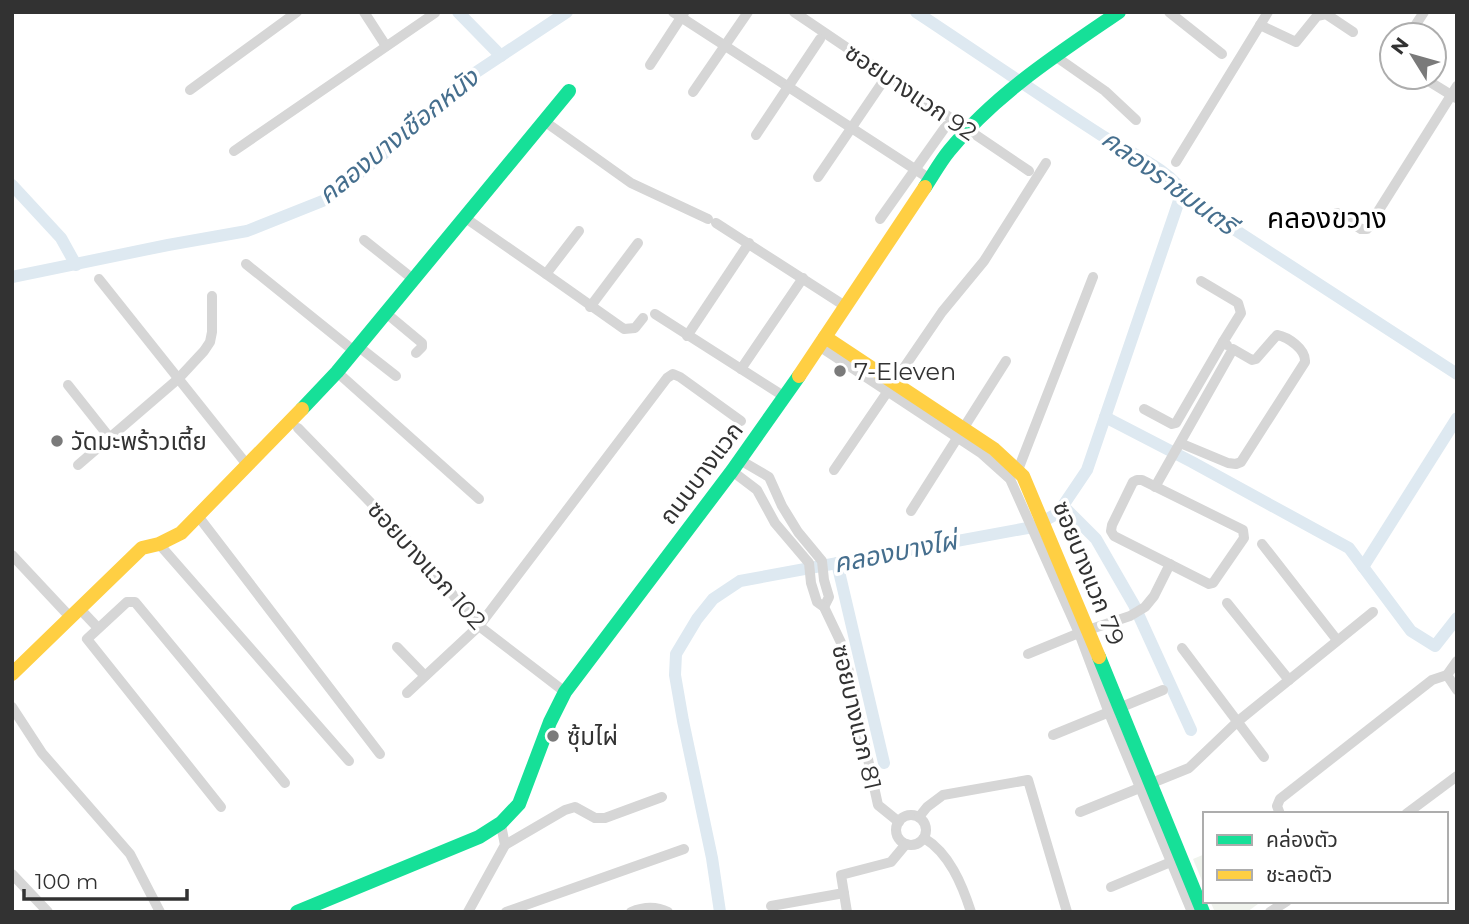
<svg xmlns="http://www.w3.org/2000/svg" width="1469" height="924" viewBox="0 0 1469 924" font-family="Montserrat,'Noto Sans Thai',sans-serif">
  <rect width="100%" height="100%" fill="#fff"/>
  <g fill="#f0f3ed">
    <polygon points="1205,854 1205,888 1193,859"/>
    <polygon points="1210,901 1262,901 1247,912 1215,912"/>
  </g>
  <g fill="none" stroke-linecap="round" stroke-linejoin="round">
    <g stroke="#dee9f1" stroke-width="12">
      <polyline points="458,12 501,56"/>
      <path d="M916,12C978,53 1039,95 1101,135C1124,150 1175,171 1186,198L1457,374"/>
      <polyline points="12,185 61,238 76,265"/>
      <polyline points="12,277 168,245 247,231 325,200 381,156 475,73 567,12"/>
      <polyline points="1105,417 1192,462 1349,548 1411,631 1435,646 1457,618"/>
      <polyline points="1063,506 1096,539 1134,605 1191,730"/>
      <polyline points="837,563 884,763"/>
      <polyline points="1363,567 1457,418"/>
      <polyline points="720,912 712,858 683,721 675,675 676,654 697,619 713,599 740,581 1033,527 1058,513 1087,470 1183,189"/>
    </g>
    <g stroke="#d6d6d6" stroke-width="10">
      <polyline points="364,12 386,46"/>
      <polyline points="673,12 930,179"/>
      <polyline points="794,12 1029,171"/>
      <polyline points="1169,12 1222,54"/>
      <polyline points="1260,25 1296,42 1317,16 1326,14 1353,32"/>
      <polyline points="1409,35 1424,12"/>
      <polyline points="1055,56 1105,91 1136,120"/>
      <polyline points="650,65 684,13"/>
      <polyline points="1422,77 1456,98"/>
      <polyline points="190,90 297,12"/>
      <polyline points="693,92 748,12"/>
      <polyline points="544,121 631,183 708,219"/>
      <polyline points="756,135 820,39"/>
      <polyline points="234,151 435,13"/>
      <polyline points="1176,162 1268,12"/>
      <polyline points="818,177 882,83"/>
      <polyline points="1337,213 1361,229 1367,229 1457,86"/>
      <polyline points="464,217 546,274 579,231"/>
      <polyline points="880,219 946,126"/>
      <polyline points="716,223 845,306"/>
      <polyline points="364,240 413,279"/>
      <polyline points="246,264 354,351"/>
      <polyline points="546,274 624,329 635,328 643,318"/>
      <polyline points="99,279 248,466"/>
      <polyline points="1201,281 1238,303 1241,313 1223,342 1227,345"/>
      <polyline points="590,307 638,243"/>
      <polyline points="386,313 422,343 422,347 416,353"/>
      <polyline points="655,314 785,397"/>
      <polyline points="687,336 749,243"/>
      <polyline points="819,346 981,453 1010,479 1079,633 1109,713 1192,912"/>
      <polyline points="359,347 396,376"/>
      <polyline points="741,369 803,278"/>
      <polyline points="337,372 479,499"/>
      <polyline points="68,385 110,438"/>
      <polyline points="1144,409 1172,424 1176,423 1223,342"/>
      <polyline points="298,428 406,539 479,626 565,692"/>
      <polyline points="740,460 769,477 782,506 798,532 822,561 824,580 829,597 824,607"/>
      <polyline points="78,465 178,379 204,351 210,342 212,332 212,296"/>
      <polyline points="834,470 942,312 984,261 1046,163"/>
      <polyline points="1018,470 1093,277"/>
      <polyline points="732,471 757,490 775,523 809,563 811,583 817,602 824,607 844,649 878,805 899,822"/>
      <polygon points="1137,480 1142,480 1243,530 1244,538 1213,583 1209,584 1114,536 1111,531 1112,525 1133,482"/>
      <path d="M1155,487L1233,349L1252,360L1256,359L1277,335C1288,337 1306,349 1305,362L1241,462L1236,464L1228,463L1180,443"/>
      <polyline points="911,511 1006,361"/>
      <polyline points="198,516 380,754"/>
      <polyline points="159,544 349,761"/>
      <polyline points="1262,544 1337,640"/>
      <polyline points="12,555 70,617"/>
      <polyline points="1227,603 1289,680"/>
      <polyline points="80,609 98,628"/>
      <polyline points="397,647 425,676"/>
      <polyline points="1182,648 1264,757"/>
      <polyline points="1028,654 1079,633 1130,616 1145,607 1154,596 1170,564"/>
      <polyline points="1447,675 1457,661"/>
      <polyline points="407,693 479,626 667,378 673,374 680,377 741,421"/>
      <polyline points="12,707 42,753 130,854 160,912"/>
      <polyline points="1053,735 1163,690"/>
      <polyline points="221,807 87,639 127,602 135,602 285,783"/>
      <polyline points="1080,812 1189,768 1237,722 1373,612"/>
      <polyline points="1280,814 1277,806 1280,799 1432,680 1447,675 1457,690"/>
      <polyline points="1406,814 1457,776"/>
      <circle cx="911" cy="830" r="15"/>
      <polyline points="919,817 927,807 943,795 1028,780 1067,912"/>
      <path d="M924,838C949,853 962,884 971,912"/>
      <polyline points="505,845 565,810 575,807 595,818 605,818 662,797"/>
      <polyline points="12,874 48,912"/>
      <polyline points="1111,887 1178,859"/>
      <polyline points="771,906 844,893"/>
      <polyline points="468,912 505,845 501,825"/>
      <polyline points="506,912 684,849"/>
      <path d="M631,912C643,907 656,906 668,912"/>
      <polyline points="847,912 841,875 891,862 906,844"/>
      <polyline points="1270,912 1287,901"/>
    </g>
    <g stroke="#16e098" stroke-width="14">
      <path d="M925,187C933,175 940,162 949,151C995,94 1059,53 1119,12"/>
      <polyline points="302,409 337,372 569,91"/>
      <polyline points="1099,657 1203,912"/>
      <polyline points="297,912 479,837 501,823 519,804 550,722 565,692 732,471 799,376"/>
    </g>
    <g stroke="#ffcf43" stroke-width="14">
      <polyline points="825,337 994,449 1023,476 1099,657"/>
      <polyline points="799,376 925,187"/>
      <polyline points="12,674 142,548 159,544 181,533 302,409"/>
    </g>
  </g>
  <g fill="#7a7a7a" stroke="#fff" stroke-width="2.5">
    <circle cx="840" cy="371" r="7"/>
    <circle cx="57" cy="441" r="7"/>
    <circle cx="553" cy="736" r="7"/>
  </g>
  <g text-anchor="middle" dominant-baseline="central" stroke-width="7" stroke-linejoin="round" paint-order="stroke">
    <g font-size="24" fill="#323232" stroke="#fff">
      <text transform="translate(911 92) rotate(34)">ซอยบางแวก 92</text>
      <text transform="translate(701 473) rotate(-53)">ถนนบางแวก</text>
      <text transform="translate(427 565) rotate(48)">ซอยบางแวก 102</text>
      <text transform="translate(1089 573) rotate(68)">ซอยบางแวก 79</text>
      <text transform="translate(857 717) rotate(77)">ซอยบางแวก 81</text>
    </g>
    <g font-size="24" fill="#323232" stroke="#fff" text-anchor="start">
      <text x="854" y="371">7-Eleven</text>
      <text x="71" y="441">วัดมะพร้าวเตี้ย</text>
      <text x="567" y="736">ซุ้มไผ่</text>
    </g>
    <g font-size="26" font-style="italic" fill="#466f8e" stroke="#fff">
      <text transform="translate(398 136) rotate(-39)">คลองบางเชือกหนัง</text>
      <text transform="translate(1169 182) rotate(36)">คลองราชมนตรี</text>
      <text transform="translate(895 552) rotate(-11)">คลองบางไผ่</text>
    </g>
    <g font-size="28" fill="#000" stroke="#fff">
      <text x="1327" y="218">คลองขวาง</text>
    </g>
  </g>
  <rect width="1469" height="924" fill="none" stroke="#323232" stroke-width="28"/>
  <rect x="1203" y="812" width="245" height="91" fill="#ffffff" stroke="#adadad" stroke-width="2"/>
  <rect x="1217" y="835" width="35" height="10" fill="#16e098" stroke="#adadad" stroke-width="2"/>
  <text x="1266" y="847" font-size="21" fill="#323232">คล่องตัว</text>
  <rect x="1217" y="870" width="35" height="10" fill="#ffcf43" stroke="#adadad" stroke-width="2"/>
  <text x="1266" y="882" font-size="21" fill="#323232">ชะลอตัว</text>
  <g transform="translate(1413 56) rotate(307)"><circle r="33" fill="#ffffff" stroke="#adadad" stroke-width="2"/>
  <path d="M0-5L12 26L0 18L-12 26Z" fill="#7a7a7a"/>
  <text y="-10" font-size="19" font-weight="bold" text-anchor="middle" fill="#323232">N</text>
  </g>
  <path d="M24 889v10h163v-10" fill="none" stroke="#323232" stroke-width="3.5"/>
  <text x="35" y="889" font-size="21" fill="#323232" stroke="#ffffff" stroke-width="5" paint-order="stroke">100 m</text>
</svg>
